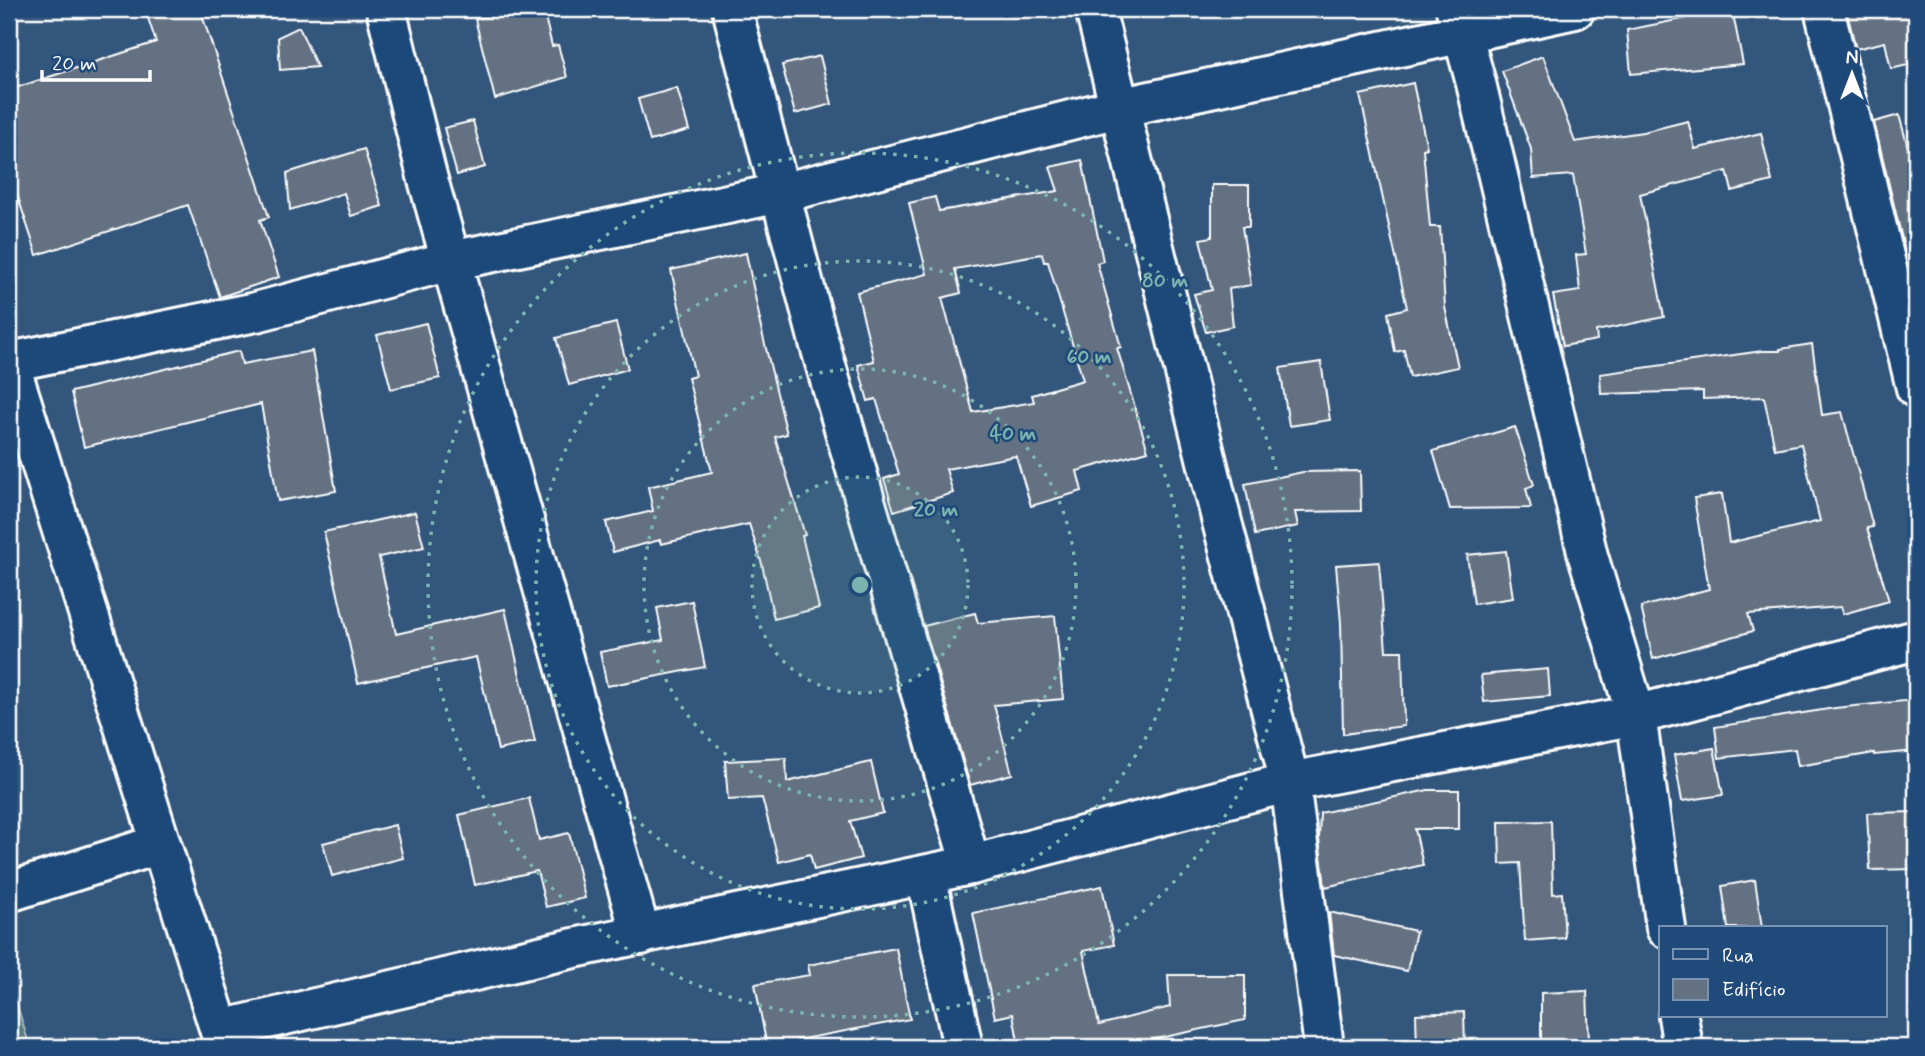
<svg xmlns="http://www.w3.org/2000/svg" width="1925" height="1056" viewBox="0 0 1925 1056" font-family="Mynerve,sans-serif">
  <rect width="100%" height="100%" fill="#33567c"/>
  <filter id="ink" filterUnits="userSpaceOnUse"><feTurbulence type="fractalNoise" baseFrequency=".0143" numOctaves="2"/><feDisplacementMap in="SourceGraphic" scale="14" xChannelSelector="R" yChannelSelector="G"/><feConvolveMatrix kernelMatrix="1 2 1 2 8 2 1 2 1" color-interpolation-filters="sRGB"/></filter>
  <g filter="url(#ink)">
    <polygon fill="#567a80" stroke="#aabcc0" stroke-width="2" points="9,980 30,1047 9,1047"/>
    <g fill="#637182" stroke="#fff" stroke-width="2" fill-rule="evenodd">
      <polygon points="145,9 200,9 269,217 260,220 279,277 220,297 188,205 37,255 9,170 9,90 156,42"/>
      <polygon points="515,9 543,9 552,46 558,45 567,77 495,99 475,19"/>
      <polygon points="1732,9 1743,64 1631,74 1627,30"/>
      <polygon points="1846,9 1916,9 1916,63 1891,69 1885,42 1856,49"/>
      <polygon points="299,27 317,67 280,70 278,37"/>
      <polygon points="820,56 832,104 795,114 782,65"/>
      <polygon points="1543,56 1575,142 1643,132 1688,121 1695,149 1761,133 1772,181 1732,191 1727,171 1640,194 1664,317 1596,331 1597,340 1563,346 1553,295 1580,291 1576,255 1586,254 1573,175 1533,178 1531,149 1502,71"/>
      <polygon points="1413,83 1427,148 1423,149 1430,227 1440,227 1445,307 1458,367 1410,377 1404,350 1395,352 1388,313 1407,308 1360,95"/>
      <polygon points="677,88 689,130 650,141 638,99"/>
      <polygon points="1899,115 1916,176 1916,271 1910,272 1874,122"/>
      <polygon points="473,121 485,167 457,175 444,128"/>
      <polygon points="364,149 382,206 351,216 344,193 290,210 287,173"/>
      <path d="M1082,160L1103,261L1097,263L1121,347L1117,348L1148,451L1077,471L1082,491L1031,506L1016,456L946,469L953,493L894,511L884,479L899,474L876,399L868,401L858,365L874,361L857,292L927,274L909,203L935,197L939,211L1058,191L1050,167ZM1042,254L1044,262H1048L1083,380L1032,395L1034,402L973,412L942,298L961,293L955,269Z"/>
      <polygon points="1212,185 1249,185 1249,227 1242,227 1251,285 1229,289 1233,326 1206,332 1194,294 1212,290 1200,239 1212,237"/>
      <polygon points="746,253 760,320 759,320 787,434 775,437 805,535 802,536 819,608 774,619 762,564 749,524 661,544 660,540 613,552 606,522 653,511 648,487 712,472 688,378 695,376 671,270"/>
      <polygon points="426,323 440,378 391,389 377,335"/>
      <polygon points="616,323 628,369 569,385 556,338"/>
      <polygon points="1812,344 1822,415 1842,412 1873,527 1867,528 1889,601 1843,614 1841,607 1748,614 1753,631 1653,659 1641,607 1709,589 1694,498 1722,494 1729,543 1820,521 1801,444 1775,449 1764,397 1703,399 1703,391 1601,394 1600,374 1762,351 1780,351 1780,349"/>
      <polygon points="239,351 242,364 312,351 336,491 278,501 261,404 84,447 71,392"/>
      <polygon points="1321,362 1330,420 1289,426 1280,368"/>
      <polygon points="1515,427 1534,485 1526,488 1531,508 1450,509 1433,451"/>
      <polygon points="1360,471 1361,511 1295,512 1298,526 1255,535 1245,484 1303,472"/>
      <polygon points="415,512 424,547 379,557 396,634 505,609 535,742 498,750 476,657 358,683 324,532"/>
      <polygon points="1506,551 1513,598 1474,604 1467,555"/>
      <polygon points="1379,562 1386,651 1402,651 1404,726 1343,734 1341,623 1336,565"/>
      <polygon points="692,601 705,667 607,686 600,652 663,640 657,608"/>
      <polygon points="975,613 978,623 1055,616 1063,699 994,705 1012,774 970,785 924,626"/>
      <polygon points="1548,669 1550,696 1484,702 1481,675"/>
      <polygon points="1914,700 1916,751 1874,755 1874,753 1798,766 1795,749 1719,758 1715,727 1835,708"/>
      <polygon points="1714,748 1723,795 1682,801 1674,755"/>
      <polygon points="786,758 787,782 871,762 883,813 850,821 861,858 814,870 810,854 779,862 762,798 728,800 725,761"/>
      <polygon points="1428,790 1459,790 1459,829 1415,829 1423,865 1325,887 1319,839 1320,813"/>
      <polygon points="529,798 539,840 569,833 585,898 546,907 537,871 475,885 459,815"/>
      <polygon points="1916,812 1916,869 1870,870 1867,813"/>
      <polygon points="1551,821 1553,894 1562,893 1565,938 1525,941 1520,863 1500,864 1499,822"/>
      <polygon points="395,825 403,858 332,876 323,843"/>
      <polygon points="1755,880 1762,928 1728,928 1722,886"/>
      <polygon points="1102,886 1114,945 1083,951 1099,1025 1170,1007 1168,975 1245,975 1245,1020 1136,1043 1137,1047 1019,1047 1013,1014 995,1018 973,913"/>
      <polygon points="1329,912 1416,931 1407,971 1334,955"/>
      <polygon points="896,948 910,1019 797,1040 798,1047 767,1047 755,984 810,975 808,965"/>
      <polygon points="1587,991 1589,1041 1541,1043 1541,993"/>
      <polygon points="1464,1012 1465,1047 1417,1047 1416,1014"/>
    </g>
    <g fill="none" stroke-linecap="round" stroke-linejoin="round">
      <g stroke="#fff" stroke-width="44">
        <g id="minor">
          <polyline points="386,9 427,176 641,935"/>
          <polyline points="732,9 819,342 971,865"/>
          <polyline points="1095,9 1222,522 1290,782 1324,1047"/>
          <polyline points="1824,9 1916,388"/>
          <polyline points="1456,10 1476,83 1588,556 1636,715 1666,928"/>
          <polyline points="9,362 256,312 450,261 781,193 1118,108 1575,9"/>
          <polyline points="926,875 963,1047"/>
          <polyline points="9,892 160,844"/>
          <polyline points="1678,1016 1683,1047"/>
          <polyline points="220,1030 574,948 971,865 1290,782 1636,715 1916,640"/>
        </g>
      </g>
      <g stroke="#fff" stroke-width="44">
        <polyline id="primary" points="9,362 225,1047"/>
      </g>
      <use href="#minor" stroke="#1f4a7a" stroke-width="38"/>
      <use href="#primary" stroke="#1f4a7a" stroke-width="38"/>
    </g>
  </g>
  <circle cx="860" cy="585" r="108" fill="#7bb4af" fill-opacity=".12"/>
  <g fill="none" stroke="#7bb4af" stroke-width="3.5" stroke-dasharray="3.5 7">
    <circle cx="860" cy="585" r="108"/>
    <circle cx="860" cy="585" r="216"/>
    <circle cx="860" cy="585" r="324"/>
    <circle cx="860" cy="585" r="432"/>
  </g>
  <circle cx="860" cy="585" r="10" fill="#7bb4af" stroke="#1f4a7a" stroke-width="3.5"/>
  <g font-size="21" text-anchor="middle" font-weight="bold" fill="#7bb4af" stroke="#1f4a7a" stroke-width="5" stroke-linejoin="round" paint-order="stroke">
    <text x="1165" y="287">80 m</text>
    <text x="1089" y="363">60 m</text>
    <text x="1013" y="440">40 m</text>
    <text x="936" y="516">20 m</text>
  </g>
  <rect width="1925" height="1056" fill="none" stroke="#1f4a7a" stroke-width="35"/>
  <rect x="18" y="18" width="1890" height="1021" fill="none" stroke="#fff" stroke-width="2.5" filter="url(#ink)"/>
  <rect x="1659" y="926" width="228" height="91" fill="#1f4a7a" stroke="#7992af" stroke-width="2"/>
  <rect x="1673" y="949" width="35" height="10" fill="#1f4a7a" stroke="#7992af" stroke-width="2"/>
  <text x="1722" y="962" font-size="21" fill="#ffffff">Rua</text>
  <rect x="1673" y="979" width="35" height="21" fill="#637182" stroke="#7992af" stroke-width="2"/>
  <text x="1722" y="996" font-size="21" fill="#ffffff">Edifício</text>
  <g transform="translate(1852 74)" stroke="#1f4a7a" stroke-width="5" paint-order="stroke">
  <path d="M0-5L12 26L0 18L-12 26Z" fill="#ffffff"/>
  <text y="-10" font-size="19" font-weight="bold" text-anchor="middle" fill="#ffffff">N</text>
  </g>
  <path d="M42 70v10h108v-10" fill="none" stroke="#ffffff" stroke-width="3.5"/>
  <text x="52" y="70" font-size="21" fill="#ffffff" stroke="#1f4a7a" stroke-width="5" paint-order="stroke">20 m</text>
</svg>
